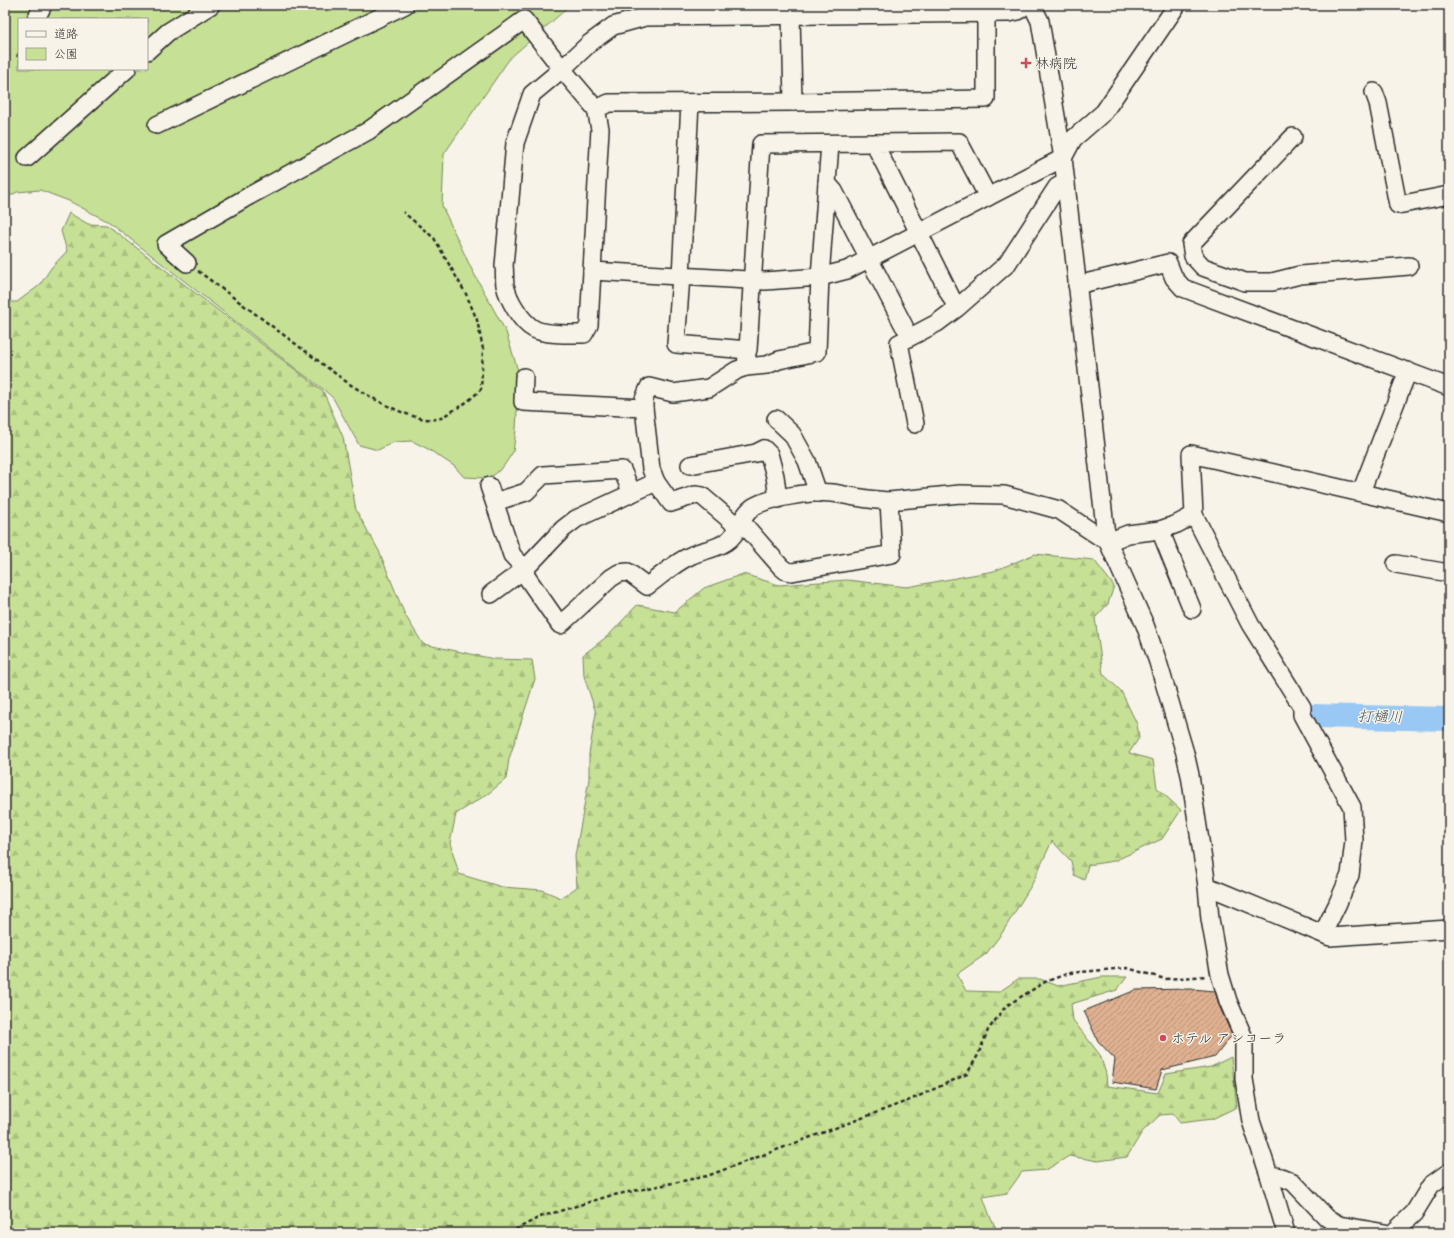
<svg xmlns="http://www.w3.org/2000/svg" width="1454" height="1238" viewBox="0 0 1454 1238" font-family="'Balsamiq Sans','Klee One',sans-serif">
  <defs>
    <pattern id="forest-firs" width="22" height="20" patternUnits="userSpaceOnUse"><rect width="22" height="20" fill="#c6e096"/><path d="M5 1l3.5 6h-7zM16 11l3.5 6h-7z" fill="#aac081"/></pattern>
    <pattern id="building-hatch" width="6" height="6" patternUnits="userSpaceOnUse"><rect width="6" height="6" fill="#dfb191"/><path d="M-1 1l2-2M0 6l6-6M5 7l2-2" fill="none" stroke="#b59077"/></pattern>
  </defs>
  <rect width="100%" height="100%" fill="#f7f3e8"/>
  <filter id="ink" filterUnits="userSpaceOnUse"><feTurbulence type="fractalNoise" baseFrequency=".025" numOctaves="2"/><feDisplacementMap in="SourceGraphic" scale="8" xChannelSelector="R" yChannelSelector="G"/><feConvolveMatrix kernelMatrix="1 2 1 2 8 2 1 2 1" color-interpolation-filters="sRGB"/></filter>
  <g filter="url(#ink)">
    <path fill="#c6e096" stroke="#788660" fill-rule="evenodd" d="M5,5H566L564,11L510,58L444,154L442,206L471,268L506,332L519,374L516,430L513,452L503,467L494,475L484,478L464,477L454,466L428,449L412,441L394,442L378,450L359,445L333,398L323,389L291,365L109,222L69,201L40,190L17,192L5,199ZM19,19H147V69H19Z"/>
    <polygon fill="url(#forest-firs)" stroke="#788660" points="69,213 88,224 107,225 323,391 343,437 356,510 379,551 405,615 423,644 494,659 532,660 535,679 509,759 506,779 489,793 456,814 450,843 459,874 502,887 542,890 561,898 577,887 575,856 589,779 589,754 596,713 584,676 583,655 609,635 637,605 675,612 704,588 743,574 779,585 847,580 907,587 994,571 1035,554 1094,560 1114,586 1108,604 1095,618 1103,674 1121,691 1137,724 1139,738 1129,753 1153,760 1157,788 1181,810 1162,839 1114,861 1088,865 1084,880 1074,875 1071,861 1052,841 1032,884 1002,933 986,954 957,974 966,991 999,992 1018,979 1040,979 1058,986 1102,977 1127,977 1117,990 1071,1004 1073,1020 1100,1055 1106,1074 1107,1086 1158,1093 1166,1074 1211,1067 1231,1057 1237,1107 1212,1119 1180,1123 1173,1114 1160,1115 1142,1132 1127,1157 1098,1161 1069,1156 1046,1170 1022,1172 1007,1193 983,1197 991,1219 999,1233 5,1233 5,302 17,302 40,285 51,268 67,251 61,231"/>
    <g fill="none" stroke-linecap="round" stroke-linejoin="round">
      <polyline stroke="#99c8f5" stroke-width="24" points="1312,716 1449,719"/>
    </g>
    <polygon fill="url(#building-hatch)" stroke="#2b2b2b" points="1191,989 1215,991 1219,1005 1232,1035 1215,1057 1162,1070 1156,1089 1112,1082 1115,1059 1098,1041 1084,1011 1136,990"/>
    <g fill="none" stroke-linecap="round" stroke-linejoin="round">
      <g stroke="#2b2b2b" stroke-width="20">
        <g id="minor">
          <polyline points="917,5 917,14 1009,13 1018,11 1025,5"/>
          <polyline points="1032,5 1040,21 1063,158 1105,527 1108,542 1145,625 1158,662 1185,753 1190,775 1207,886 1210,919 1220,975 1228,1001 1244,1038 1244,1079 1251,1121 1269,1175 1286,1233"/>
          <polyline points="791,15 793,102 986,99 986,13"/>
          <polyline points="36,19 43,5"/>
          <polyline points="147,51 168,32 211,5"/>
          <polyline points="1374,92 1378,103 1398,205 1449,195"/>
          <polyline points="690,103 681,276 676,344 748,350 761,144 876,143"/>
          <polyline points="596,109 562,69 590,43 613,26 645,17 917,14"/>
          <polyline points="157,125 405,5"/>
          <polyline points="1293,137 1191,244 1193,256 1203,267 1245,282 1272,282 1300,275 1409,266"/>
          <polyline points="830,144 827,183 834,191 904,326"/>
          <polyline points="27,158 127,69"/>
          <polyline points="827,183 820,277 847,270 1063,158 1073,139 1104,112 1177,5"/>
          <path d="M187,263L166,244L249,196L368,131L524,20L562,69L532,94L515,143L504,266C505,272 504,279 505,285C508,299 521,322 534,329C545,335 571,334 584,334L589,325L592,271L765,281L820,277L817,352L779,360L767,365L746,367"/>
          <polyline points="592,271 600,129 596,109 609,103 793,102"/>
          <polyline points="1077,285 1168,263 1174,278 1183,288 1449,387"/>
          <polyline points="952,299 878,151 876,143 959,142 988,197"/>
          <polyline points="644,408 644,399 649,387 673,393 709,388 737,370 746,367 747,356"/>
          <polyline points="776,419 792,434 807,461 818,493"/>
          <polyline points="915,424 899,343 937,323 957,308 1007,264 1057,187 1066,182"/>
          <polyline points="690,465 756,453 764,449 769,454 775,476 778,499"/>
          <polyline points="656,482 671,503 695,495 702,496 737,526"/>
          <path d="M489,486L512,555L525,569L526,576L560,625L611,578L619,573L628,572L647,586C661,576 674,563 690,556C702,550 714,550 726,542C738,535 739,518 752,508C764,498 815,491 832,493C842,494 852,497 862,498C871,500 880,500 889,501"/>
          <polyline points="1361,492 1408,371"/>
          <polyline points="495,502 526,492 543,475 622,470 632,493 656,482 651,469 644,408 523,402 524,377"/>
          <polyline points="741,521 781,567 786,571 792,572 892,554 889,501 960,494 1004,495 1059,510 1100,537 1107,537"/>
          <polyline points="1160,530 1192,609"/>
          <polyline points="1108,542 1128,534 1160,530 1177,524 1194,515"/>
          <polyline points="1396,564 1449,573"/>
          <polyline points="491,594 525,569 563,529 576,519 632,493"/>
          <polyline points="1207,886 1330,937 1449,929"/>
          <polyline points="1323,933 1337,905 1350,875 1354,841 1352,807 1302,715 1302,707 1250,624 1194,515 1191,454 1449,513"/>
          <polyline points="1269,1175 1281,1177 1293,1182 1327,1218 1339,1225 1385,1233"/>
          <polyline points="1393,1233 1414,1213 1431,1185 1449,1172"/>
        </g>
      </g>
      <g stroke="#2b2b2b" stroke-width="2.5" stroke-dasharray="4 3" stroke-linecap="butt">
        <polyline points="17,57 19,53"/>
        <path d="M198,271L348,383C368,396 417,426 441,418C444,417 446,414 449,413C461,406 471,400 481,389L483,349L477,320L466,294L434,238L403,212"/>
        <polyline points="509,1233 540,1217 609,1196 707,1176 910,1100 967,1074 978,1055 988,1030 1006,1006 1045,982 1069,973 1127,968 1165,979 1207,976"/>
      </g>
      <use href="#minor" stroke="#f7f3e8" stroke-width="17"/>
    </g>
  </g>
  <g fill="#d1495b" stroke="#f7f3e8" stroke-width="1.5">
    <path d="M1024 57h4v4h4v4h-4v4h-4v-4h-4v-4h4z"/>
    <circle cx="1163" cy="1038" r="4"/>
  </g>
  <g text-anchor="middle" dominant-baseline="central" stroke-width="3" stroke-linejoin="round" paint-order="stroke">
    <g font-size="14" fill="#2b2b2b" stroke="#f7f3e8" text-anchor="start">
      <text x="1035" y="63">林病院</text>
      <text x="1171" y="1038">ホテル アンコーラ</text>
    </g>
    <g font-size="15" font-style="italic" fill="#46525e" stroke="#f7f3e8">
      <text transform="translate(1380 717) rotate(1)">打樋川</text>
    </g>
  </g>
  <rect width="1454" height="1238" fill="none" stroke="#f7f3e8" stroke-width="20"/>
  <rect x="10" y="10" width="1434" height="1218" fill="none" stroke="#2b2b2b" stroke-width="1.5" filter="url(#ink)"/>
  <rect x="18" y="18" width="130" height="52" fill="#f7f3e8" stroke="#a5a39c"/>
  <rect x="26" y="31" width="20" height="6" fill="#f7f3e8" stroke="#a5a39c"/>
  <text x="54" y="38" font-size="12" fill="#2b2b2b">道路</text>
  <rect x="26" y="48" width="20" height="12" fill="#c6e096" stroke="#a5a39c"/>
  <text x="54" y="58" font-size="12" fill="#2b2b2b">公園</text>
</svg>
